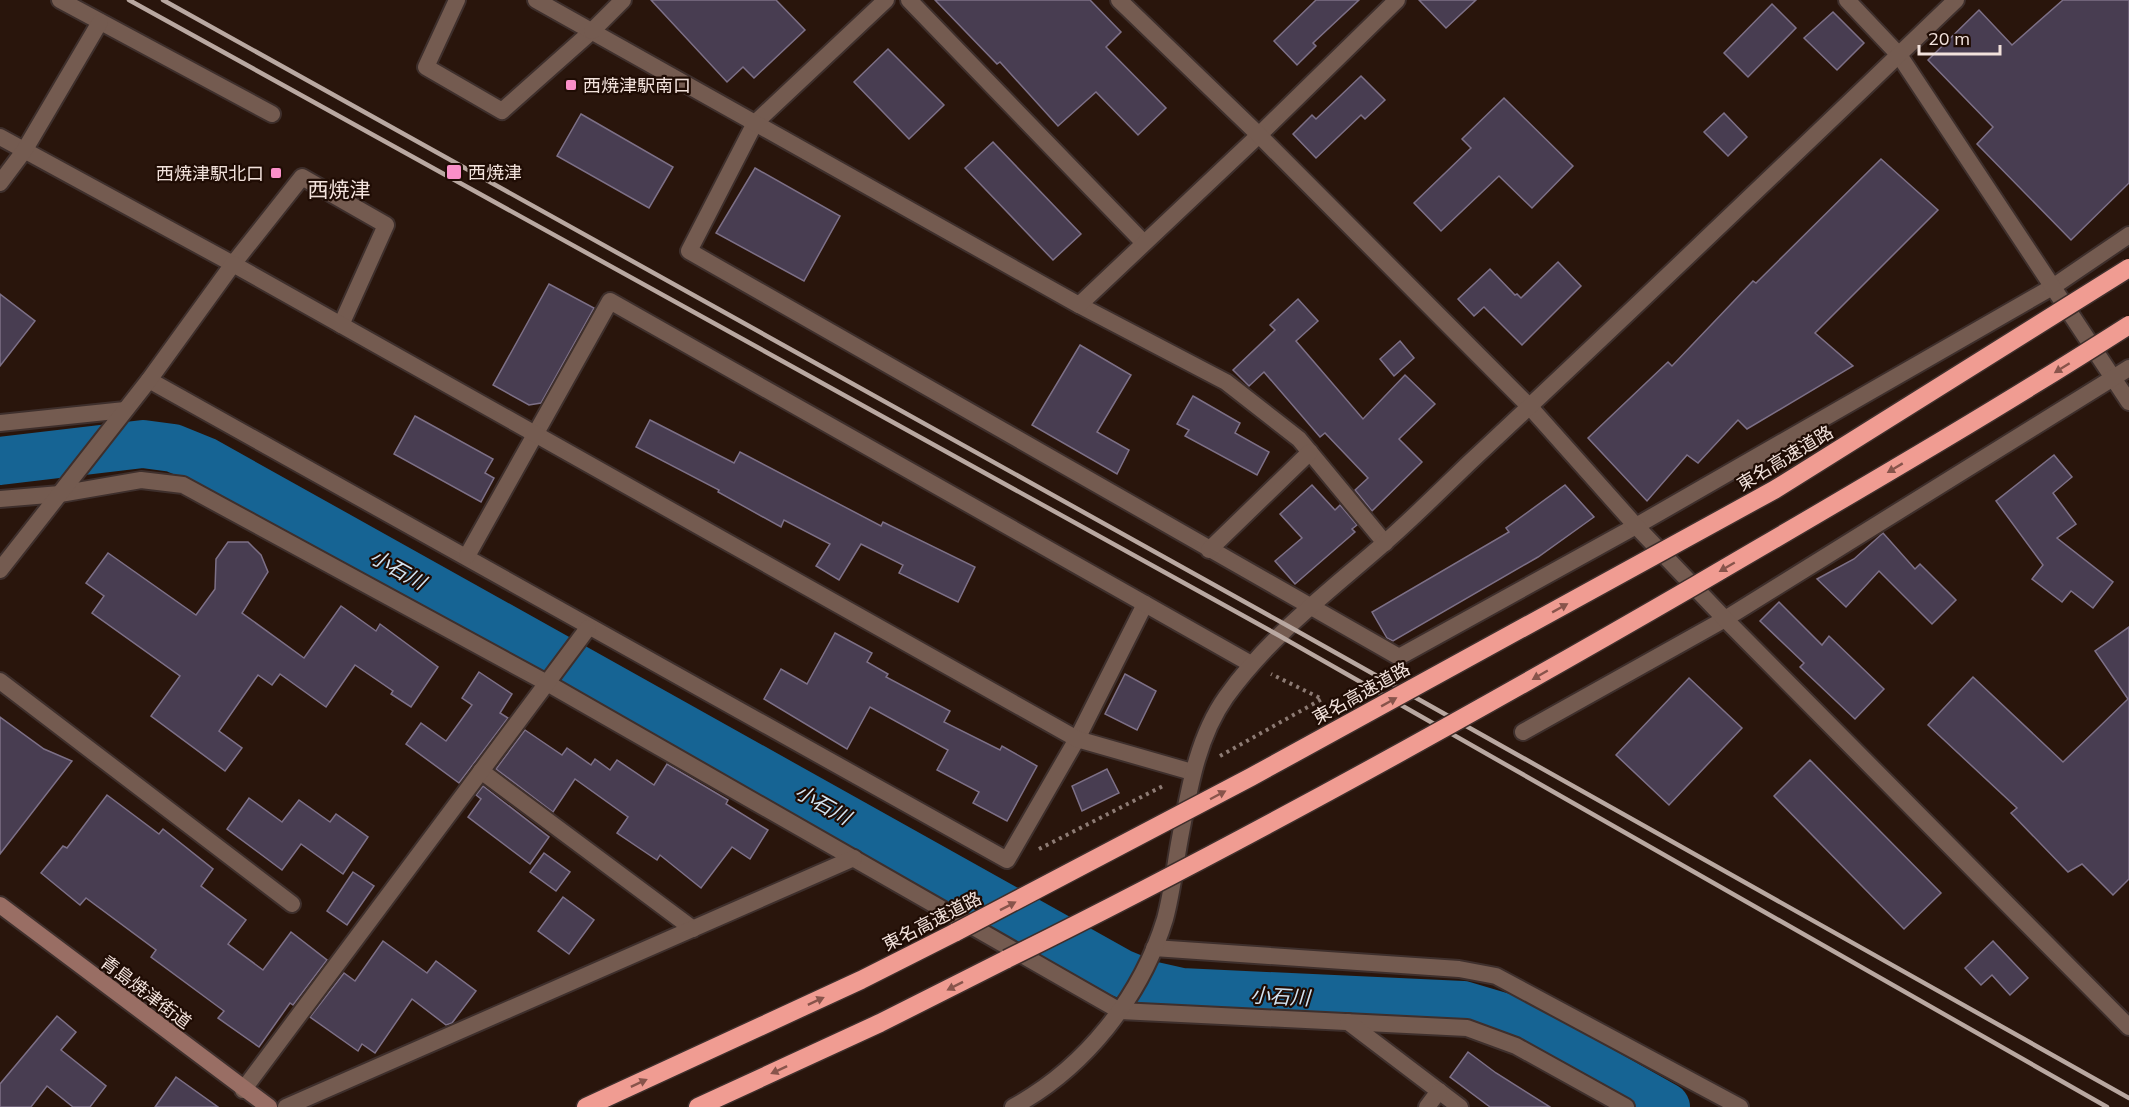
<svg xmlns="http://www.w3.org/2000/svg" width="2129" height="1107" viewBox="0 0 2129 1107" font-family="Mulish,'Noto Sans JP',sans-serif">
  <rect width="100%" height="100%" fill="#29150c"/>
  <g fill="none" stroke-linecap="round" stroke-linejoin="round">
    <polyline stroke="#166494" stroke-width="48" points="0,461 143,444 173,448 205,461 1121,973 1150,985 1181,992 1463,1005 1510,1019 1666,1107"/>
  </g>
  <g fill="#483d51" stroke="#7d7087" stroke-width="1.5">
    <polygon points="651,0 776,0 805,30 754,78 743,67 727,82"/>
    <polygon points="935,0 1090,0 1121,32 1106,47 1166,108 1138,135 1096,92 1058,126 1000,62 997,64"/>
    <polygon points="1316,0 1359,0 1313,43 1316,46 1297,65 1274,41"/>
    <polygon points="1419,0 1476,0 1446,28"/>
    <polygon points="2063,0 2129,0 2129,183 2071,240 1977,144 1993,127 1928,60 1979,10 2012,45"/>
    <polygon points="1772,4 1796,28 1748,77 1724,53"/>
    <polygon points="1833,12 1864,43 1837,70 1804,38"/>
    <polygon points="888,49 944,105 909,139 854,82"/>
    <polygon points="1361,76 1385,100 1365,119 1361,115 1316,158 1293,134 1312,115 1316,119"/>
    <polygon points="1504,98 1573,166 1532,208 1499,176 1441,231 1414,203 1471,148 1462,139"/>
    <polygon points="1724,113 1747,137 1728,156 1704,132"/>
    <polygon points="581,114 673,167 649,208 557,156"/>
    <polygon points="993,142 1081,234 1053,260 965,168"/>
    <polygon points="1881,159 1938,210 1815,333 1853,366 1747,429 1738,420 1698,463 1687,455 1647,501 1588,438 1668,362 1672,366 1753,281 1756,283"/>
    <polygon points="755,168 840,216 804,281 716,233"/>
    <polygon points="1558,262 1581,286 1522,345 1484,307 1474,316 1458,299 1490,269 1515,295 1517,294 1521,298"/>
    <polygon points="549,284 594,308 541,403 529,405 493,385"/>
    <polygon points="0,294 35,321 0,366"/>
    <polygon points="1298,299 1318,321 1296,341 1363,419 1405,375 1435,404 1399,439 1422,462 1372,511 1355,490 1368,478 1325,433 1320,437 1264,372 1249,386 1233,370 1275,330 1270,325"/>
    <polygon points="1400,341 1414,358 1394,376 1380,359"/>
    <polygon points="1080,345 1131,375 1097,432 1129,450 1117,474 1032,425"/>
    <polygon points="1193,396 1240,423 1235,433 1269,452 1257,475 1185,436 1189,430 1177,424"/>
    <polygon points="415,416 493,459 485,473 494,478 481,502 394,454"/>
    <polygon points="650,420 734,463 740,452 881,526 883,522 975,567 958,602 899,573 903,565 861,544 839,580 816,566 830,544 784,520 781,527 718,492 719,490 636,447"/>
    <polygon points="2054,455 2072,477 2053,493 2076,524 2057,538 2113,582 2093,608 2071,591 2062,602 2032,579 2043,565 1996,501"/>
    <polygon points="1312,485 1335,510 1340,505 1357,525 1352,529 1355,532 1295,584 1275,561 1302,538 1280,514"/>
    <polygon points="1565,485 1594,517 1538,557 1393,641 1387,638 1372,612 1509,532 1506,528"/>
    <polygon points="1883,533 1915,569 1920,564 1956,600 1932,624 1879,571 1846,607 1817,579 1854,559"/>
    <polygon points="228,542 248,542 261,555 268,572 242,613 304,658 341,606 376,631 380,624 438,667 411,707 391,694 393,691 355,665 326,707 280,674 272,685 258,675 219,731 242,748 225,771 151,716 180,676 92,613 104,596 86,583 108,553 196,615 215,589 216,559"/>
    <polygon points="1779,602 1822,645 1829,636 1884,689 1855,719 1800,667 1804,663 1760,621"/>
    <polygon points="2129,627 2129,879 2113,895 2082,864 2068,872 2011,813 2017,808 1928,725 1973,677 2063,762 2128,699 2095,651"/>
    <polygon points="835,633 872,653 867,662 888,674 886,677 950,711 944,722 1000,750 1002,746 1037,766 1007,821 973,803 979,792 937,770 948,750 870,707 847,749 764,699 781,669 807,684"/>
    <polygon points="479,672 512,694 500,713 508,718 459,783 406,744 421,723 446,741 472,705 462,698"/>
    <polygon points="1125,674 1156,691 1137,730 1105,714"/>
    <polygon points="1689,678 1742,728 1669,805 1616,755"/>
    <polygon points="0,717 44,749 72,761 0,854"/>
    <polygon points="525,730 562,755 567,748 591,765 595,759 610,770 617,760 654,785 667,764 728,800 726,804 768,830 750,859 732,847 701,888 660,855 657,860 617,833 628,817 575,779 553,812 496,769"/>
    <polygon points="1810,760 1941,893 1904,929 1774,796"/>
    <polygon points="1107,769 1119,793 1082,811 1072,786"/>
    <polygon points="483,786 549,837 530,864 468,817 481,799 476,795"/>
    <polygon points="107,795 159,834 163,829 213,869 201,886 246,920 228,944 263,970 291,932 327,960 293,1005 290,1003 259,1047 218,1018 224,1011 151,957 156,950 86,898 80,905 41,873 63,846 67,848"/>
    <polygon points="249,798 282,822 299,800 330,822 336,814 368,837 343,874 301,844 282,870 227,829"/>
    <polygon points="544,853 570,872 556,891 530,872"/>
    <polygon points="353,872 374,886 347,925 327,911"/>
    <polygon points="563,897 594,920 569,954 538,931"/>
    <polygon points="383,941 427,973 436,961 476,991 452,1023 446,1025 412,999 375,1053 362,1044 358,1051 310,1017 344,973 355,981"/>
    <polygon points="1993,941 2028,978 2010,995 1992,975 1981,985 1965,968"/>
    <polygon points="57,1016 76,1032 61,1050 106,1086 90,1107 73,1107 47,1086 31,1107 0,1107 0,1084"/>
    <polygon points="1468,1052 1496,1073 1550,1107 1490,1107 1450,1077"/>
    <polygon points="176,1077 218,1107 155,1107"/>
  </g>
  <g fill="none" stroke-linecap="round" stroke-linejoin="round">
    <g stroke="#3e2f2c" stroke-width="20">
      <g id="minor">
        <polyline points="60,0 272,114"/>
        <polyline points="457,0 426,67 502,111 592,31"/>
        <polyline points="886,0 755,123 689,251 1399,657 1636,526 2054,286 2129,235"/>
        <polyline points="909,0 1144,243"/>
        <polyline points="1847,0 1899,55 2129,402"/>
        <polyline points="1259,135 1397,0"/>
        <polyline points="0,137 233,264 302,177 386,225 341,325"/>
        <polyline points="0,183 24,151 100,22"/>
        <polyline points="1079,305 1226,382 1299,439 1385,543"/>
        <polyline points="149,380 1007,860 1077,739 1145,604"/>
        <polyline points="0,423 125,410"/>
        <polyline points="0,499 60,494 141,480 183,485 547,683 1120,1011 1467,1028 1516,1046 1626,1107"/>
        <polyline points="1209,550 1310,452"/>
        <polyline points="467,556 610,301 1251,664"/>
        <polyline points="0,681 292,904"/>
        <polyline points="1523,732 1725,619 2129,368"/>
        <polyline points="481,771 693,929"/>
        <polyline points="1154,948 1459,969 1496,976 1740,1107"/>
        <polyline points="1348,1022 1460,1107"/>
        <polyline points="243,1090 588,628"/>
        <polyline points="286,1107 854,858"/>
        <polyline points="1427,1107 1439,1091"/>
      </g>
    </g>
    <g stroke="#3e2f2c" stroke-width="20">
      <g id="tertiary">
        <polyline points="536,0 1079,305 1259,135"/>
        <polyline points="1119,0 1259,135 1530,407 1636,526 1725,619 2129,1027"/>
        <polyline points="592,31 623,0"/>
        <polyline points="0,570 149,380 233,264 1077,739 1192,772"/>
        <path d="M1013,1107C1085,1068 1141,997 1165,919C1172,893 1175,865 1180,838C1189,790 1197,738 1226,697C1269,637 1326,594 1381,546C1411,520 1439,492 1468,464C1632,311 1794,155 1956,0"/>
      </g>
    </g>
    <g stroke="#3e2f2c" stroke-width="20">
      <polyline id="secondary" points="0,905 269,1107"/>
    </g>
    <g stroke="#3e2f2c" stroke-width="21">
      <g id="motorway">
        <polyline points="586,1107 861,980 956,932"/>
        <polyline points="698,1107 880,1023 1007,959"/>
      </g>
    </g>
    <g stroke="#8d7b74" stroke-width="4" stroke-dasharray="3 4.5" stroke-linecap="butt">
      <polyline points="1220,756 1322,699 1271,674"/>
      <polyline points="1039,849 1163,786"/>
    </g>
    <use href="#minor" stroke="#745b50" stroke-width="16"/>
    <use href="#tertiary" stroke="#745b50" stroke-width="16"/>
    <use href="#secondary" stroke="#996e64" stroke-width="16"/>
    <use href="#motorway" stroke="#f09c92" stroke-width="18"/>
    <g stroke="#b9a8a1" stroke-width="4.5">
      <polyline points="129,0 1278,635 2107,1107"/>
      <polyline points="163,0 1288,626 2129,1098"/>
    </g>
    <g stroke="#3e2f2c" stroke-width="21" stroke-linecap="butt">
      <g id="motorway-bridge">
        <polyline points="956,932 1251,777 1774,490 2129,268"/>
        <path d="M1007,959C1242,843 1470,716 1696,585C1841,500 1987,416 2129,325"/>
      </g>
    </g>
    <use href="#motorway-bridge" stroke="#f09c92" stroke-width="18"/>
  </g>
  <defs><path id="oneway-solid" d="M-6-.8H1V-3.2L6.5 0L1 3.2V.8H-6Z" transform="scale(1.5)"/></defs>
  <g fill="#88544b">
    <use href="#oneway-solid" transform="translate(2062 368) rotate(148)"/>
    <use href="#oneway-solid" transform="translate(1895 468) rotate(149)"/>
    <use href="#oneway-solid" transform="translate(1727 567) rotate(150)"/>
    <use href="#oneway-solid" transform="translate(1560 608) rotate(-29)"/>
    <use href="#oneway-solid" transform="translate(1540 675) rotate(150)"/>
    <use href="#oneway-solid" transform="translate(1389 702) rotate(-29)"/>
    <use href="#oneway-solid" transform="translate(1218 795) rotate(-28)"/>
    <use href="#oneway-solid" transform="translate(1008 906) rotate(-27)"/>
    <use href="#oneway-solid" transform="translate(955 986) rotate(153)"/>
    <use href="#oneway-solid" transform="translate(816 1001) rotate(-25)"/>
    <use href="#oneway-solid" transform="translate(779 1070) rotate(155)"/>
    <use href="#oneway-solid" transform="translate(639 1083) rotate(-25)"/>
  </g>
  <g fill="#fa8fc8" stroke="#1f0c04" stroke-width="2">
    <rect x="565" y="79" width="12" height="12" rx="3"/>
    <rect x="446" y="164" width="16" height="16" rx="3"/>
    <rect x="270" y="167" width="12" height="12" rx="3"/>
  </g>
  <g text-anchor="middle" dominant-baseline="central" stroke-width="4.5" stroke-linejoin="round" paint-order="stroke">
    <g font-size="18" fill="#f2e2dc" stroke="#1f0c04" text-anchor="start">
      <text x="583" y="85">西焼津駅南口</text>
      <text x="468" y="172">西焼津</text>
      <text x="264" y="173" text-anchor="end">西焼津駅北口</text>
    </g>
    <g font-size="18" fill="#f2e2dc" stroke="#1f0c04">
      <text transform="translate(1785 458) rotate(-31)">東名高速道路</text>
      <text transform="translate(1361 693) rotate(-29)">東名高速道路</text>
      <text transform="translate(932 921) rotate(-27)">東名高速道路</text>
      <text transform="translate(146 992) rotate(37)">青島焼津街道</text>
    </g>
    <g font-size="20" font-style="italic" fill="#d4e5f3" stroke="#1f0c04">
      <text transform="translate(398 569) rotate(29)">小石川</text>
      <text transform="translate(823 804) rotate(29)">小石川</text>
      <text transform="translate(1280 996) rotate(3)">小石川</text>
    </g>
    <g font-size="21" fill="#f2e2dc" stroke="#1f0c04">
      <text x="339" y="189">西焼津</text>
    </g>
  </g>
  <path d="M1919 45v9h81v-9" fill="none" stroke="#f2e2dc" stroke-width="3"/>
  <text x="1928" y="45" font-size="18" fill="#f2e2dc" stroke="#1f0c04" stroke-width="4.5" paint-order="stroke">20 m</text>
</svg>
